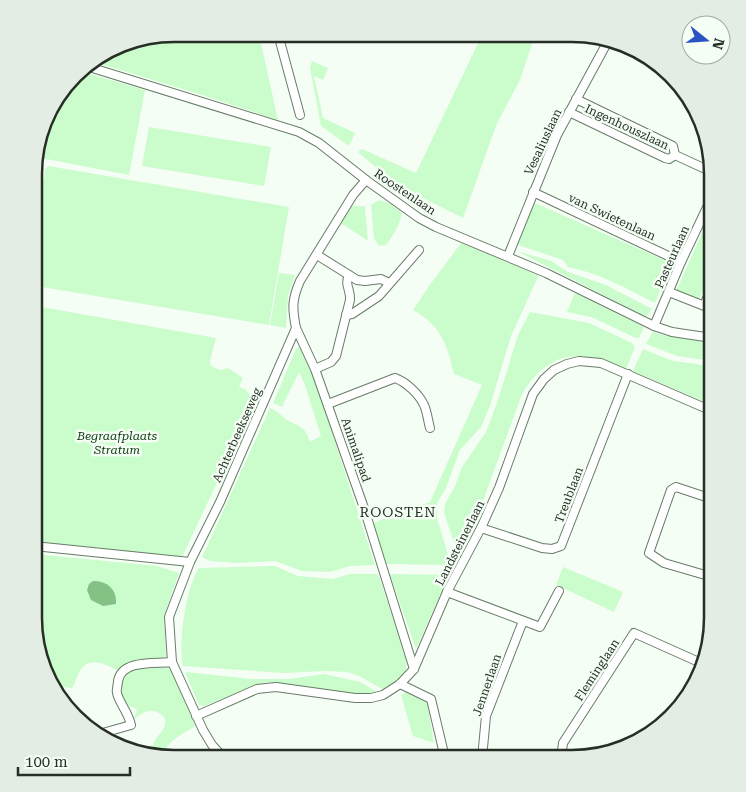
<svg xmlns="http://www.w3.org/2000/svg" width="746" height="792" viewBox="0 0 746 792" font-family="'Roboto Serif',serif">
  <rect width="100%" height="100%" fill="#f5fef5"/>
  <g fill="#cbfccb">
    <polygon points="175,34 259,34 278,120 199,94 94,62 129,41"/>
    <polygon points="482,35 534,35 534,38 520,80 497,123 463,218 413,193 405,192 358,152 362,149 416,173"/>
    <polygon points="312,61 328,68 323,80 314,76 323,118 355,133 349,146 321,126 310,68"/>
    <polygon points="80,71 145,90 129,175 36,157 36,147 53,104"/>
    <polygon points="149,127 271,147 264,186 142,166"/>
    <polygon points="48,166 289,207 269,325 36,286 36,201 40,201 45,170"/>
    <path d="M379,200L391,204L402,213C400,224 393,236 386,245L379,246L374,238L371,205Z"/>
    <path d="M535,203L671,263L655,303C626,288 599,273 568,267L563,260L518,245L527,219Z"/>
    <polygon points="352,206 365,206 368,241 341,223"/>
    <polygon points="712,211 712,273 699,299 697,299 676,291 677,289"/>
    <path d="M461,243L537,275L538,277L511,336L490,406L481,427L460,450L446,488L437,503V518L451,565L387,564L372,524L394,514L430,502L482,385L454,374C447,344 441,326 413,310L429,286Z"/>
    <polygon points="517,251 551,261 568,272 606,285 652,309 647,316 642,315"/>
    <polygon points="279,273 295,275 288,296 286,328 270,325"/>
    <polygon points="575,293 644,327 639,338 636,338 591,317 567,312"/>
    <polygon points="36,306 216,338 210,361 211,366 220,370 228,368 243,378 239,387 247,390 247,392 257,398 182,557 34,543"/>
    <path d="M530,312L589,323L632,343L635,347L626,369C582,349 549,349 522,394L483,501L459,557L444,513L445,504L455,486L462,467L486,432L498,400L518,335Z"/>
    <polygon points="654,330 656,333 662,335 712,343 712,361 677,356 646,344"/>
    <path d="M299,347L305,350L375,565L350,566L330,572L302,571L275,561L238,563L210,561L202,557L204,553L270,408C278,411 281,416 287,420C300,427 305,426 310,442L321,436L305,385L299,372L282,407L273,403L296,349Z"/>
    <polygon points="643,349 673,361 697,364 712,367 712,405 633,371"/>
    <path d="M34,554L157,566L179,573L164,616L166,656L163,659L129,662L118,671C107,665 91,656 81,669C77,674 76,682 72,688L65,687L62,689L61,695L65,702L58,696L34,626Z"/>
    <path d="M275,566L298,576L333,579L350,574H376L379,576L406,659C409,677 398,683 382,689L359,676L347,672L324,671L284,673L183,666C178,643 186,587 199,568Z"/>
    <polygon points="563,567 623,592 614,612 556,585"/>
    <polygon points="394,574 449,575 416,649 390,575"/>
    <path d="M171,667L195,726C182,735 165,741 163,757L151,754C152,750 153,746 154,742C159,733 174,721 159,713C149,707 142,714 134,719L137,709L129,706L119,694L121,679L129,670Z"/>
    <polygon points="185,672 252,679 289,679 324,674 360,682 379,693 357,695 267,682 204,706 199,705"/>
    <polygon points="406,692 427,703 434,743 413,736 401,695"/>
  </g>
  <path fill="#84c185" d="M93,581C107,581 117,589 116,604L103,606L91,600L87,590L89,584Z"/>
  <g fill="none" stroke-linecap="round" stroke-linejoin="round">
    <g stroke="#687c68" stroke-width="10">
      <g id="minor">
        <polyline points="278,34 300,115"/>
        <polyline points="86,66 299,132 319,143 366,180 419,218 436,227 546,273 654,326 672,332 712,338"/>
        <polyline points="576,99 673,146 675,155"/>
        <polyline points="569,112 665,158 669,159 675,155"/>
        <polyline points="675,155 712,172"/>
        <polyline points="533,192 681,262"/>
        <polyline points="317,255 357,280 365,281 381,279 389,283"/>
        <polyline points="508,256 557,135 608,41"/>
        <polyline points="669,292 712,309"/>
        <polyline points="704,305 712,287"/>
        <polyline points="346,315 352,314 379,296 419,250"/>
        <polyline points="654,326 681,262 712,197"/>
        <polyline points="296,328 315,369 364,508 414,669"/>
        <path d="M315,369L331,362L336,356L350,300C351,290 344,285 349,275"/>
        <path d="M328,404L395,378C406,382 419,394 424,405C427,411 428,421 430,428"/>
        <polyline points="712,499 676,487 671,490 649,553 664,563 712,577"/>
        <polyline points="481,528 542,548 552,549 561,546 628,374"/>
        <polyline points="34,546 190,562"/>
        <polyline points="447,592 540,627 559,591"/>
        <polyline points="400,684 431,699 445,758"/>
        <polyline points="688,694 695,683"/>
        <polyline points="196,716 257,689 276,687 355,698 371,698 383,695 400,684 414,669 447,592 481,528 499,488 533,394 544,379 554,370 567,364 579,361 601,363 712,411"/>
        <path d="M99,734L131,725C128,711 119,703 117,693C116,690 118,685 118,681C122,659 155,664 172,662"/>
        <path d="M224,758L212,745L203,730L172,662L169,617L190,562L220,502L296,328C292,308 292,299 300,281L353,195L366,180"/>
        <polyline points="482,758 486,716 523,621"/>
        <polyline points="561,758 563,743 634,633 701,663"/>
      </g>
    </g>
    <use href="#minor" stroke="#fff" stroke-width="8"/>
  </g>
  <g text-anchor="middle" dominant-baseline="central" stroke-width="5" stroke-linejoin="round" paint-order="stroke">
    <g font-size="12" fill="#262f26" stroke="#f5fef5">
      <text transform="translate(627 127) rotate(25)">Ingenhouszlaan</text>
      <text transform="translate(543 142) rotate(-65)">Vesaliuslaan</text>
      <text transform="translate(405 192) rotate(34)">Roostenlaan</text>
      <text transform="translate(612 217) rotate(25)">van Swietenlaan</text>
      <text transform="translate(672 257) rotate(-66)">Pasteurlaan</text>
      <text transform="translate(237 435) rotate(-66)">Achterbeekseweg</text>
      <text transform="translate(356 450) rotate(71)">Animalipad</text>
      <text transform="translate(569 495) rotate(-69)">Treublaan</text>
      <text transform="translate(460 543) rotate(-63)">Landsteinerlaan</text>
      <text transform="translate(597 670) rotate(-57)">Fleminglaan</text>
      <text transform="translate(487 685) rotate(-71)">Jennerlaan</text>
    </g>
    <g font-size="12" font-style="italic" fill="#0d3911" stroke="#f5fef5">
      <text x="117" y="436">Begraafplaats<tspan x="117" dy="14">Stratum</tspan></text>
    </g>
    <g font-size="14" letter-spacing="1" fill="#262f26" stroke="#f5fef5">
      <text x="398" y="512">ROOSTEN</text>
    </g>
  </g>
  <path d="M0 0H746V792H0ZM174 42H572A132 132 0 0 1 704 174V618A132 132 0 0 1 572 750H174A132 132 0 0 1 42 618V174A132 132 0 0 1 174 42Z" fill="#e4ede4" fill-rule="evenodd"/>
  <path fill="none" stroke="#262f26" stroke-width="2.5" d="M174 42H572A132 132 0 0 1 704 174V618A132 132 0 0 1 572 750H174A132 132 0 0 1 42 618V174A132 132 0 0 1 174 42Z"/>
  <g transform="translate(706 40) rotate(107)"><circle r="24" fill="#f5fef5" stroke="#a2aba2"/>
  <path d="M0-4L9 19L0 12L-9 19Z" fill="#2b52c2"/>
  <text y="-8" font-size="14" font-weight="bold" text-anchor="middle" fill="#262f26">N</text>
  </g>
  <path d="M18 767v8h112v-8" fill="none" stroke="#262f26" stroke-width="2.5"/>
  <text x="25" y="767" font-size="15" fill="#262f26" stroke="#f5fef5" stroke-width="4" paint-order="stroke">100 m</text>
</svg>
